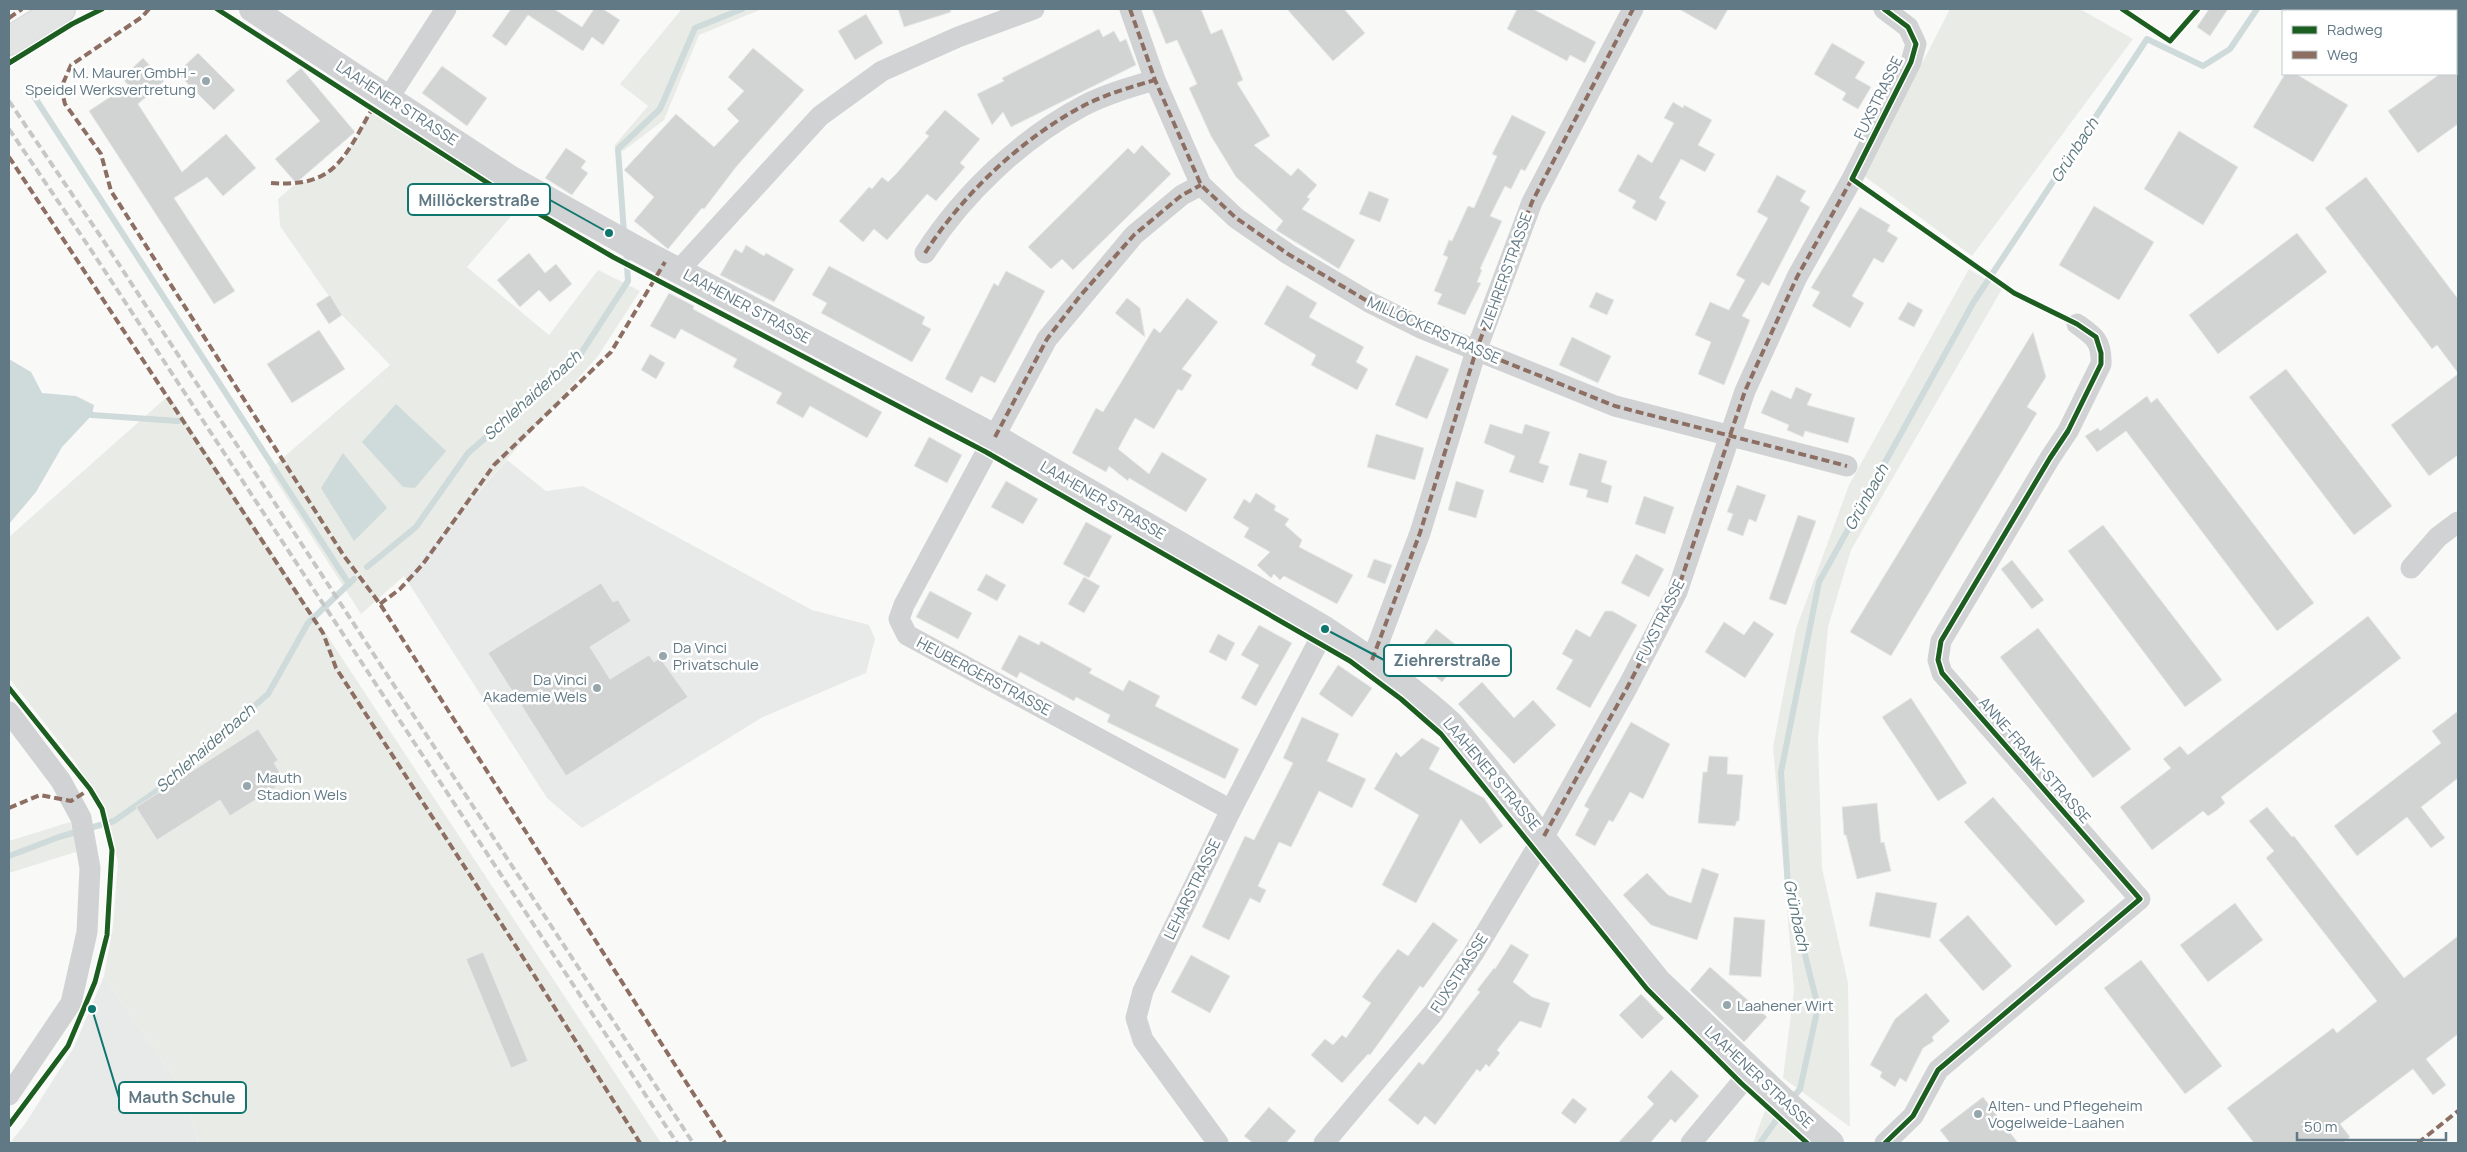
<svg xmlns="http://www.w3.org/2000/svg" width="2467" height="1152" viewBox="0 0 2467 1152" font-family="Manrope,sans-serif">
  <rect width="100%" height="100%" fill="#f9f9f8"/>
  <g fill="#e8eaea">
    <polygon points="507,460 546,491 583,486 812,610 869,625 875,639 866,673 763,717 582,828 547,798 404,576"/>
    <polygon points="104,976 184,1092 198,1143 10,1143 25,1124 74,1047"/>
  </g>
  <g fill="#e9ece6">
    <polygon points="762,9 699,35 664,120 623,151 614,146 648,106 620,84 681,10"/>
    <polygon points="1950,9 2080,9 2133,39 1972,256 1864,176"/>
    <polygon points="372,109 519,207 467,267 549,335 598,270 640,291 598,356 404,576 361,614 269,470 390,365 342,315 280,226 278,199 294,185 317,179 343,160"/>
    <polygon points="1969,269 2002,289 1851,550 1828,627 1818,740 1822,868 1848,983 1850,1127 1783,1078 1794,990 1773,747 1796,629 1849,485"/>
    <polygon points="169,395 661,1143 198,1143 184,1092 104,976 113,926 118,862 104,810 75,762 9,678 9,537"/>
    <polygon points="70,822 79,851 9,873 9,841"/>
    <polygon points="1766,1108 1800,1143 1753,1143"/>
  </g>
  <g fill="#cfdadb">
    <polygon points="9,359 31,372 42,393 76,396 94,405 92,415 62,447 36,492 9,524"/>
    <polygon points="396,404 446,451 415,488 403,487 362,442"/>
    <polygon points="343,453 387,508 354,541 321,488"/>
  </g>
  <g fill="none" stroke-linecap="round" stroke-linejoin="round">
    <g stroke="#cfdadb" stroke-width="6">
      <polyline points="28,87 349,584"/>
      <polyline points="624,233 618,149 660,109 695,28 742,9"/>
      <polyline points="92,415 178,421"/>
      <polyline points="367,567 416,527 468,453 578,358 628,281 626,250"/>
      <polyline points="9,856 59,837 114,821 161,788 268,694 308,623 354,579"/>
      <polyline points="1791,1100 1800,1089 1818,1007 1788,887 1781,772 1819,582 1973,303 2147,39 2203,66 2230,49 2257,9"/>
      <polyline points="1760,1143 1785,1108"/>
    </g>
  </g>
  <g fill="#d2d4d4" stroke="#e8e8e8">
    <polygon points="511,9 554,9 582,27 594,9 603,9 620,20 603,45 592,37 583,51 528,15 506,46 492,36"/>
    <polygon points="898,9 950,9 951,12 904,27"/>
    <polygon points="1152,9 1201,9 1211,34 1222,29 1243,80 1237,83 1270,136 1254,145 1291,176 1298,168 1317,185 1307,197 1310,199 1302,209 1355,240 1339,269 1276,230 1283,221 1236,177 1211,136 1189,88 1197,84 1177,40 1166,44"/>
    <polygon points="1287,9 1344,9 1365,33 1333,61"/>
    <polygon points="1517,9 1533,9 1596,42 1585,63 1570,55 1567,61 1507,29"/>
    <polygon points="1679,9 1728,9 1716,30"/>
    <polygon points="2209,9 2228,9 2210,36 2197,27"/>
    <polygon points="866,14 883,43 855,60 838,31"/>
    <polygon points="1099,29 1103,37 1114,31 1120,42 1126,39 1136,65 1011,127 1003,112 992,125 977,94 1004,81 1002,78"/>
    <polygon points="1832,43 1865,62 1855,78 1871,87 1858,109 1842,100 1846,93 1814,74"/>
    <polygon points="753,48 804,90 736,167 704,209 702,208 668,249 634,221 654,197 624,170 676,114 714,147 739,121 727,109 744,91 728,77"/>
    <polygon points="198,53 235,90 214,110 177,73"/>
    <polygon points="143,58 164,81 138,104 182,172 226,134 256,168 223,196 207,177 174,198 235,291 214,304 89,111 128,85 122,78"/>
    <polygon points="442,66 487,98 467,126 422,93"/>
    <polygon points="301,68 355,132 296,183 275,159 320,121 286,81"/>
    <polygon points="2285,74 2296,74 2348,105 2313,162 2253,127"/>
    <polygon points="2440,74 2458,74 2458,124 2418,153 2388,111"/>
    <polygon points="1673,102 1683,108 1684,105 1712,120 1698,145 1715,154 1705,172 1681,159 1659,198 1666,202 1656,221 1632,208 1636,201 1618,191 1638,154 1652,163 1674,123 1664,118"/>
    <polygon points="945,110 980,139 960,163 965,167 936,201 927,194 887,240 874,229 863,242 839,221 869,187 872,189 882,177 888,182 896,174 929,136 925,133"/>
    <polygon points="1512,115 1546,132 1525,171 1521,169 1511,189 1505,186 1490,216 1502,221 1480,269 1482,270 1477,282 1481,283 1465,315 1437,304 1442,294 1434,291 1448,257 1443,255 1449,240 1452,241 1468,206 1474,208 1497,156 1492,154"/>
    <polygon points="2179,131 2238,167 2203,225 2144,189"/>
    <polygon points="1142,145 1171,174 1073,270 1062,259 1051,269 1028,247 1128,148 1134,154"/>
    <polygon points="566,148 586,161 581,168 588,173 572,195 545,178"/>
    <polygon points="1777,175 1806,191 1800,201 1810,207 1769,286 1762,282 1742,316 1750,320 1724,385 1698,374 1711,342 1695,335 1710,302 1729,310 1745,280 1736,275 1768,218 1757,212"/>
    <polygon points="2366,177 2458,299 2458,373 2437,345 2432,349 2325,208"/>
    <polygon points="1369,191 1389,199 1380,222 1359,214"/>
    <polygon points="2094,206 2154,242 2119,300 2059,265"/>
    <polygon points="1860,207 1890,225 1887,231 1898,238 1883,263 1874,258 1852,296 1864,303 1850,328 1812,306 1820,292 1811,288"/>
    <polygon points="2297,233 2327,272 2218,354 2189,315"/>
    <polygon points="746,245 764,256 766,253 794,269 774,302 720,275 735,249 742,253"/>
    <polygon points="529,253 545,273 556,264 572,284 550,302 539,290 520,307 497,280"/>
    <polygon points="829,266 925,317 922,324 931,329 912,362 821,313 827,303 812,295"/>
    <polygon points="1006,271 1045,291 995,383 981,376 972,393 945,379 994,283 998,286"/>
    <polygon points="1287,285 1317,303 1309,317 1364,347 1356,362 1368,369 1357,390 1311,365 1316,355 1264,324"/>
    <polygon points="1596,292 1614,300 1607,315 1589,307"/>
    <polygon points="669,293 694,306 693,309 882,412 867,438 810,406 803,418 776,403 782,393 733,367 737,359 681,329 675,339 650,326"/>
    <polygon points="330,295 342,315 329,324 316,304"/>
    <polygon points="1127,298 1140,308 1145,337 1115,313"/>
    <polygon points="1187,298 1218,322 1182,369 1192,375 1182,391 1178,389 1154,429 1135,418 1118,449 1149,474 1162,452 1207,479 1186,512 1129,478 1128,481 1109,466 1106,472 1072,453 1096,408 1103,412 1154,328 1160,333"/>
    <polygon points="1908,302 1923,310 1914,327 1898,319"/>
    <polygon points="319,330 345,369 292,403 267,364"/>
    <polygon points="2033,332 2046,377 2027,407 2037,413 1891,656 1850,632"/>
    <polygon points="1572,337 1611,356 1598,383 1559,365"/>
    <polygon points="650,354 665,363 656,379 641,370"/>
    <polygon points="1416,355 1449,369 1427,419 1395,405"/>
    <polygon points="2286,369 2392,506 2354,535 2249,397"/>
    <polygon points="2458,374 2458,455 2429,476 2391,425"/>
    <polygon points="1796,387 1812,394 1807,405 1855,418 1848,443 1805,431 1803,437 1787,430 1789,425 1761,413 1771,390 1791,399"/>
    <polygon points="2147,396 2151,403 2157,398 2314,603 2277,631 2126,431 2097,452 2085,436 2098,428 2100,431"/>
    <polygon points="1490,424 1522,434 1525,424 1550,432 1539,463 1549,466 1543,483 1509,472 1515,456 1484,443"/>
    <polygon points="1376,434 1424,448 1415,480 1367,467"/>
    <polygon points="929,437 962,455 947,483 914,466"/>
    <polygon points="1579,453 1607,461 1601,482 1612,486 1608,503 1586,497 1588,490 1569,485"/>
    <polygon points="1006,481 1038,499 1023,524 991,507"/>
    <polygon points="1456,481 1484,490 1476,518 1448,510"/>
    <polygon points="1737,485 1766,495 1756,522 1749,519 1743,536 1727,530 1733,514 1727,512"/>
    <polygon points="1256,493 1276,506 1274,510 1289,519 1285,525 1302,540 1299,547 1353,575 1337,604 1284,576 1280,580 1274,574 1271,578 1257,565 1270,552 1244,537 1249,528 1233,518 1244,499 1250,503"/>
    <polygon points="1644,496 1674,507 1665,534 1635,524"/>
    <polygon points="1798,515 1816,521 1786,605 1769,599"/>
    <polygon points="1086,522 1112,536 1089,578 1063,564"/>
    <polygon points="2103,525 2222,680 2185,707 2068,551"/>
    <polygon points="1636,554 1664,569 1649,597 1621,583"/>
    <polygon points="1374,559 1392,565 1385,584 1367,577"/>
    <polygon points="2012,560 2044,600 2032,609 2001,569"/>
    <polygon points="986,574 1006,585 997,601 977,590"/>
    <polygon points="1084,577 1100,586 1084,613 1068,604"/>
    <polygon points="601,583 613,602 618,600 631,621 590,647 610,679 649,655 654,662 660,658 688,697 566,776 488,653"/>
    <polygon points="930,591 972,613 958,639 916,617"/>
    <polygon points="1605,611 1612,611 1637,625 1590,708 1556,689 1573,660 1562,654 1576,629 1590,637"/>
    <polygon points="2368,616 2401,658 2221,797 2225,803 2217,810 2208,816 2203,811 2152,850 2120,807 2171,768 2163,759 2180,746 2188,755"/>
    <polygon points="1754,621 1774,634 1745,678 1705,652 1724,622 1744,635"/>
    <polygon points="1259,625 1292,643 1256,706 1241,698 1259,665 1241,655"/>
    <polygon points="2038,628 2131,749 2093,778 2000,657"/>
    <polygon points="1436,629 1466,653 1442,682 1413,658"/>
    <polygon points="1218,634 1235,643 1226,661 1209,652"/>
    <polygon points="1019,635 1039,645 1041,641 1092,669 1089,673 1123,691 1129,680 1160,696 1155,706 1239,749 1225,779 1107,722 1110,715 1076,697 1074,701 1020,672 1017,678 1001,669"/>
    <polygon points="1338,665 1372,688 1352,717 1319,694"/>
    <polygon points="1482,682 1514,718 1533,700 1556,725 1514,764 1458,704"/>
    <polygon points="1911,698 1967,783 1938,801 1882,717"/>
    <polygon points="2458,711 2458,778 2421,807 2445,838 2431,848 2407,817 2357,856 2334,826 2441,743 2432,731"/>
    <polygon points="1302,717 1339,734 1327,761 1366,779 1352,808 1319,791 1291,847 1279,842 1258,886 1266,890 1260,903 1250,898 1229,940 1202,927 1245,836 1254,840 1293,763 1283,758"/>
    <polygon points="1631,722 1670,744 1643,799 1630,792 1613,822 1609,820 1595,846 1575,835 1589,809 1584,806"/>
    <polygon points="258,729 278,760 274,763 285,781 230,816 220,800 157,840 136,807"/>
    <polygon points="1422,738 1440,748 1429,769 1484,798 1503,826 1480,844 1461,819 1416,903 1382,885 1419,815 1374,789 1396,752 1401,757"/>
    <polygon points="1709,756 1728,757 1727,774 1743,775 1739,821 1737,821 1735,826 1698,823 1703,772 1707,772"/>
    <polygon points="1993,797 2085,901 2056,926 1964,822"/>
    <polygon points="1877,803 1881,843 1884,842 1891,871 1857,879 1846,835 1844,835 1842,807"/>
    <polygon points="2267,807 2292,837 2294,836 2404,978 2458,936 2458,1034 2426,1059 2446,1085 2433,1095 2413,1069 2340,1124 2350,1137 2342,1143 2254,1143 2227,1108 2333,1028 2337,1033 2377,1001 2266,858 2274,851 2249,821"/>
    <polygon points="1702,868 1719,874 1697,940 1651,925 1623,895 1647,873 1668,895 1691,903"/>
    <polygon points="1876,892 1937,903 1930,938 1869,926"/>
    <polygon points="2235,903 2263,940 2208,982 2180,945"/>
    <polygon points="1968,915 2012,966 1983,991 1939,940"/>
    <polygon points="1734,917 1765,920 1761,977 1729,975"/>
    <polygon points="1433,922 1458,940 1423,988 1420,986 1370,1055 1368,1054 1342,1083 1311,1055 1325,1039 1333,1045 1342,1035 1346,1038 1371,1003 1362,997 1374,980 1398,949 1408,956"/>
    <polygon points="1511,944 1529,955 1513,982 1532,997 1550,1003 1541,1028 1520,1021 1497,1050 1500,1053 1489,1067 1486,1064 1480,1072 1477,1069 1435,1125 1425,1116 1418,1125 1388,1100 1419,1062 1423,1065 1480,992 1477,990 1494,968 1495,969"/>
    <polygon points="483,952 528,1061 511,1068 466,959"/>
    <polygon points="1191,955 1230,976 1210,1013 1171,992"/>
    <polygon points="2141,960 2222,1066 2185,1094 2104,988"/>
    <polygon points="1710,967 1767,1017 1744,1042 1690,990"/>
    <polygon points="1926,993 1950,1021 1932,1037 1934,1041 1923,1048 1906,1082 1900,1078 1895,1087 1880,1077 1882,1072 1870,1065 1895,1019"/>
    <polygon points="1641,994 1664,1018 1642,1039 1619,1015"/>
    <polygon points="1671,1070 1699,1096 1675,1123 1671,1119 1650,1143 1618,1143 1654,1104 1647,1097"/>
    <polygon points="1983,1097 2018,1143 1950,1143 1940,1130"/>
    <polygon points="1573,1098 1587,1109 1575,1124 1561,1113"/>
    <polygon points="1269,1107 1296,1131 1286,1143 1253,1143 1244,1136"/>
  </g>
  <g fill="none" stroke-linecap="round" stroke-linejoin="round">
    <g stroke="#d5d7d7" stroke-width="30">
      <polyline id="secondary" points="9,41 61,9"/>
    </g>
    <g stroke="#d0d2d3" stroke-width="21">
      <polyline points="1130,9 1155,80 1201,185 1236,218 1288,254 1369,302 1423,329 1615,406 1847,466"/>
      <polyline points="389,97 446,9"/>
      <polyline points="1201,185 1182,195 1134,235 1047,339 904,605 899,619 907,635 1231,810"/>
      <path d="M925,253C963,194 1021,139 1083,106C1106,94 1131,87 1155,80"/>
      <polyline points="679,270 820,116 882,71 958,37 1034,9"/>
      <polyline points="2411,568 2438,537 2458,522"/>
      <polyline points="1372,660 1420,533 1476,351 1532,202 1633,9"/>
      <polyline points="9,712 61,781 81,818 90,868 87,932 71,1003 9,1095"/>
      <polyline points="1218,1143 1143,1040 1136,1018 1143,991 1231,810 1325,629"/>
      <polyline points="1324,1143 1434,1012 1473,954 1544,836 1628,686 1677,592 1745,391 1797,277 1852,179 1911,62 1916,44 1908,27 1884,9"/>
      <polyline points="1691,1143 1751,1071"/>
      <path d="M1885,1143L1913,1116L1938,1070L2140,899L1942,673L1938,660L1941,641L2050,458L2068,431L2101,364C2102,341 2094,336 2077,324"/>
    </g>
    <path stroke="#d0d2d3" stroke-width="26" d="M252,9L510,178L639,250L995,437L1325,629C1369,658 1412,688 1451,724L1658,981L1781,1098L1831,1143"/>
    <use href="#secondary" stroke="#e3e4e4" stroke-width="28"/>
    <g stroke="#c6c8c8" stroke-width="4" stroke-dasharray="8 4" stroke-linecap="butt">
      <polyline points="9,101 103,240 693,1143"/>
      <polyline points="9,129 89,247 677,1143"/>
    </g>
    <g stroke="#8d6e63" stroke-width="4" stroke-dasharray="8 4" stroke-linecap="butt">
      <polyline points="149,9 142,17 71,65 61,88 65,104 101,154 111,191 344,556 380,604 725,1143"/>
      <polyline points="1130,9 1155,80 1201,185 1236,218 1288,254 1369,302 1423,329 1615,406 1847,466"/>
      <polyline points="9,18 22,9"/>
      <polyline points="9,157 323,633 336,668 517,948 640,1143"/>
      <path d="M271,183C335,188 344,158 372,109"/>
      <path d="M925,253C963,194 1021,139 1083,106C1106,94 1131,87 1155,80"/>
      <polyline points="995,437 1047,339 1080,296 1134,235 1182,195 1201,185"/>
      <polyline points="380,604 400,589 423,564 494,465 611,352 665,262"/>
      <polyline points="1372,660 1420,533 1476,351 1532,202 1633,9"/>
      <polyline points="9,808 40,795 71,801 90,789"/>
      <polyline points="1544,836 1628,686 1677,592 1745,391 1797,277 1852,179"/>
      <polyline points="2418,1143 2458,1111"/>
    </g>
    <g stroke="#fff" stroke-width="8">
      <g id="cycleway">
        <polyline points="217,9 505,194 613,257 986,452 1350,661 1401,699 1441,734 1647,989 1741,1083 1807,1143"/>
        <polyline points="1884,9 1908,27 1916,44 1911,62 1852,179 2014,293 2077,324 2096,337 2101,353 2101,364 2068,431 2050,458 1941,641 1938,660 1942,673 2140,899 1938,1070 1913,1116 1885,1143"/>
        <polyline points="2122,9 2170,41 2198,9"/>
        <polyline points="9,63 72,24 102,9"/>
        <polyline points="9,688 90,789 102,809 112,850 107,935 95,982 68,1046 9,1125"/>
      </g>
    </g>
    <use href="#cycleway" stroke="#1b5e20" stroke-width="5"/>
  </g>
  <g fill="#96a6ad" stroke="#fff" stroke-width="2">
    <circle cx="206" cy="81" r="5"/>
    <circle cx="663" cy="656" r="5"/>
    <circle cx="597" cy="688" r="5"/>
    <circle cx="247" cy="786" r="5"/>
    <circle cx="1727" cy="1005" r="5"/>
    <circle cx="1978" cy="1114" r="5"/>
  </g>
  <g text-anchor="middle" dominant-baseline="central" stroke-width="5" stroke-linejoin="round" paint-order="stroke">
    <g font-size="15" fill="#617985" stroke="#fff" text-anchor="start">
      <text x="196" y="72" text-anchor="end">M. Maurer GmbH -<tspan x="196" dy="17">Speidel Werksvertretung</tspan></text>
      <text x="673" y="647">Da Vinci<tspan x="673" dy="17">Privatschule</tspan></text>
      <text x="587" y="679" text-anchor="end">Da Vinci<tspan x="587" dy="17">Akademie Wels</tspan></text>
      <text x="257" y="777">Mauth<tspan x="257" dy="17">Stadion Wels</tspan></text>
      <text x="1737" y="1005">Laahener Wirt</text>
      <text x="1988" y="1105">Alten- und Pflegeheim<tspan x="1988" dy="17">Vogelweide-Laahen</tspan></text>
    </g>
    <g font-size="15" fill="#617985" stroke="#fff">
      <text transform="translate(1878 98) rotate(-64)">FUXSTRASSE</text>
      <text transform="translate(397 103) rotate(33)">LAAHENER STRASSE</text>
      <text transform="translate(1506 271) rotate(-70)">ZIEHRERSTRASSE</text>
      <text transform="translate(747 306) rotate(28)">LAAHENER STRASSE</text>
      <text transform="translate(1434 330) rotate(24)">MILLÖCKERSTRASSE</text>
      <text transform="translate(1103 500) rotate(30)">LAAHENER STRASSE</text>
      <text transform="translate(1660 621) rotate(-64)">FUXSTRASSE</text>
      <text transform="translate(984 676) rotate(28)">HEUBERGERSTRASSE</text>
      <text transform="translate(2035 760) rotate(49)">ANNE-FRANK-STRASSE</text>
      <text transform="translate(1492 774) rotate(50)">LAAHENER STRASSE</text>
      <text transform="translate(1192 889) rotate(-64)">LEHARSTRASSE</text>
      <text transform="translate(1459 973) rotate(-57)">FUXSTRASSE</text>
      <text transform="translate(1759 1077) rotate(43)">LAAHENER STRASSE</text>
    </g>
    <g font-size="16" font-style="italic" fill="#5c787e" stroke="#fff">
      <text transform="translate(2074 150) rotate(-57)">Grünbach</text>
      <text transform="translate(532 395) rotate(-42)">Schlehaiderbach</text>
      <text transform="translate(1866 497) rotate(-61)">Grünbach</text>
      <text transform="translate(205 748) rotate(-41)">Schlehaiderbach</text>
      <text transform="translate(1797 915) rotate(78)">Grünbach</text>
    </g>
  </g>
  <path fill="none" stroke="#0f766e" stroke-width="2" d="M609 233L550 200M1325 629L1384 660M92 1009L119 1098"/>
  <g fill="#0f766e" stroke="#fff" stroke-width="2">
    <circle cx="609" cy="233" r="5"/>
    <circle cx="1325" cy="629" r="5"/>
    <circle cx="92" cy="1009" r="5"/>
  </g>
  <g fill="#fff" stroke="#0f766e" stroke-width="2">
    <rect x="408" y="184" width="142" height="31" rx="5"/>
    <rect x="1384" y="645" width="127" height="31" rx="5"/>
    <rect x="119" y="1082" width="127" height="31" rx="5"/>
  </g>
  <g font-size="16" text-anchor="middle" font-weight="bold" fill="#617985">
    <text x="479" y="206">Millöckerstraße</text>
    <text x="1447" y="666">Ziehrerstraße</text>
    <text x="182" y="1103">Mauth Schule</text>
  </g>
  <rect width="2467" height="1152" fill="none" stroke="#617985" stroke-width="20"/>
  <rect x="2282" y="10" width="175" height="65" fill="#ffffff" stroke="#c0c9ce"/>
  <rect x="2292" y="26" width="25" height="8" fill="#1b5e20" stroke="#c0c9ce"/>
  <text x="2327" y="35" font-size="15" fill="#617985">Radweg</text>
  <rect x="2292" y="51" width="25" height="8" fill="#8d6e63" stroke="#c0c9ce"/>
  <text x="2327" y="60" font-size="15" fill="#617985">Weg</text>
  <path d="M2297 1132v8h149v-8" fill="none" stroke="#617985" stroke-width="2.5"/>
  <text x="2304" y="1132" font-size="15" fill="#617985" stroke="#ffffff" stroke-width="4" paint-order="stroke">50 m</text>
</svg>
